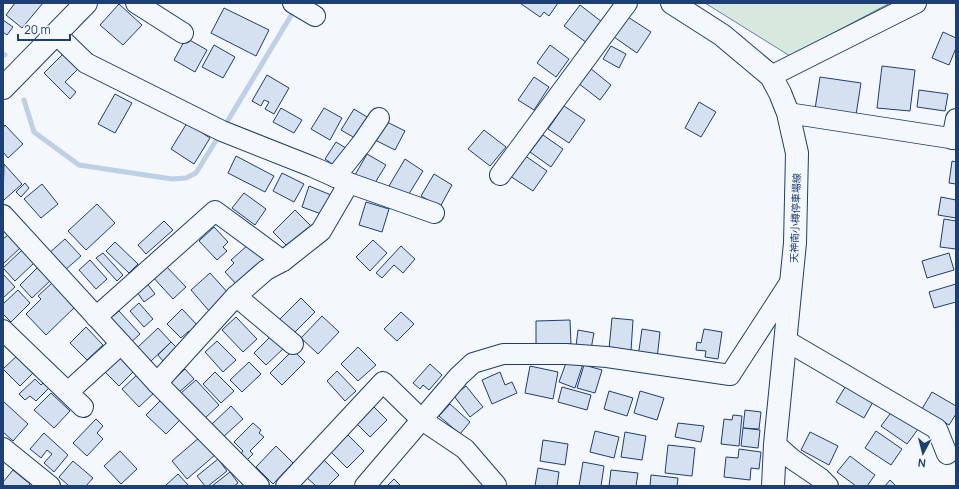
<svg xmlns="http://www.w3.org/2000/svg" width="959" height="489" viewBox="0 0 959 489" font-family="Manrope,'Noto Sans JP',sans-serif">
  <rect width="100%" height="100%" fill="#f4f7fb"/>
  <polygon fill="#d7e8df" stroke="#687fa3" points="705,3 890,3 790,56"/>
  <g fill="none" stroke-linecap="round" stroke-linejoin="round">
    <g stroke="#bed0e5" stroke-width="5">
      <polyline points="3,54 5,55"/>
      <polyline points="24,100 34,132 79,165 172,179 186,178 196,173 220,134"/>
      <polyline points="224,127 295,9"/>
    </g>
  </g>
  <g fill="#d5e0f0" stroke="#1d3f73">
    <polygon points="15,3 43,3 22,28 6,15"/>
    <polygon points="520,3 558,3 549,16 544,12 540,17"/>
    <polygon points="119,4 142,25 123,45 100,25"/>
    <polygon points="580,5 602,22 587,43 564,26"/>
    <polygon points="224,8 269,30 256,56 211,33"/>
    <polygon points="628,17 651,32 637,53 614,37"/>
    <polygon points="3,20 13,27 7,35 3,32"/>
    <polygon points="943,32 956,38 956,48 949,65 932,58"/>
    <polygon points="186,38 207,50 195,72 174,60"/>
    <polygon points="214,45 235,57 223,78 202,67"/>
    <polygon points="550,45 569,59 556,77 537,63"/>
    <polygon points="611,46 626,54 619,68 603,59"/>
    <polygon points="65,52 80,67 65,82 76,92 70,99 44,73"/>
    <polygon points="882,66 915,70 910,111 877,108"/>
    <polygon points="590,68 611,85 600,100 578,83"/>
    <polygon points="267,75 289,88 274,114 265,109 269,102 264,100 261,106 252,101"/>
    <polygon points="534,77 549,87 534,110 518,100"/>
    <polygon points="820,77 861,83 856,115 815,109"/>
    <polygon points="919,90 948,94 945,111 917,107"/>
    <polygon points="115,94 132,103 115,133 98,124"/>
    <polygon points="699,102 716,112 701,137 685,128"/>
    <polygon points="564,106 585,120 569,143 548,129"/>
    <polygon points="281,108 302,120 294,133 273,122"/>
    <polygon points="324,108 342,118 330,140 311,129"/>
    <polygon points="354,109 372,120 360,141 341,130"/>
    <polygon points="383,120 405,131 395,150 373,139"/>
    <polygon points="187,123 210,138 194,164 171,149"/>
    <polygon points="5,125 23,144 8,158 3,152 3,128"/>
    <polygon points="484,130 506,147 490,166 468,149"/>
    <polygon points="543,135 563,149 551,167 530,152"/>
    <polygon points="336,142 349,150 338,168 325,159"/>
    <polygon points="367,154 386,165 373,186 355,175"/>
    <polygon points="524,155 547,171 533,191 510,176"/>
    <polygon points="236,156 274,176 265,192 228,173"/>
    <polygon points="405,159 423,171 407,197 389,186"/>
    <polygon points="952,161 956,162 956,184 949,183"/>
    <polygon points="4,164 22,184 4,200 3,200"/>
    <polygon points="282,173 304,184 294,202 273,191"/>
    <polygon points="434,174 452,185 440,207 421,196"/>
    <polygon points="25,183 29,188 21,197 16,192"/>
    <polygon points="42,184 58,204 41,218 24,199"/>
    <polygon points="309,186 331,195 324,215 302,207"/>
    <polygon points="244,193 266,209 255,225 232,208"/>
    <polygon points="941,197 956,200 956,218 938,215"/>
    <polygon points="366,202 389,209 382,232 359,225"/>
    <polygon points="97,204 115,223 86,250 68,231"/>
    <polygon points="295,210 312,227 290,249 273,232"/>
    <polygon points="944,219 956,221 956,249 940,247"/>
    <polygon points="164,221 173,230 146,254 138,245"/>
    <polygon points="214,227 228,242 223,247 227,251 217,260 199,241"/>
    <polygon points="8,235 20,248 3,264 3,239"/>
    <polygon points="65,239 81,256 64,271 48,254"/>
    <polygon points="373,240 387,253 370,271 356,257"/>
    <polygon points="115,242 138,264 129,273 106,251"/>
    <polygon points="249,244 266,262 239,287 225,272 234,263 231,260"/>
    <polygon points="401,246 415,259 403,273 394,265 382,278 376,273"/>
    <polygon points="22,250 34,263 15,281 3,268"/>
    <polygon points="103,253 123,275 117,281 96,258"/>
    <polygon points="949,253 954,270 927,278 922,261"/>
    <polygon points="90,260 107,279 96,289 79,270"/>
    <polygon points="164,264 186,287 173,299 151,275"/>
    <polygon points="39,266 52,279 32,298 20,285"/>
    <polygon points="210,273 230,295 210,312 191,290"/>
    <polygon points="3,274 15,287 3,298"/>
    <polygon points="143,278 155,294 144,302 132,285"/>
    <polygon points="53,282 76,306 46,335 26,314 41,299 38,296"/>
    <polygon points="956,284 956,302 934,308 929,292"/>
    <polygon points="18,290 30,303 11,322 3,314 3,304"/>
    <polygon points="301,298 315,312 293,334 279,320"/>
    <polygon points="139,303 153,319 144,327 130,311"/>
    <polygon points="182,309 199,327 191,334 189,331 181,338 167,324"/>
    <polygon points="119,311 140,334 128,345 107,321"/>
    <polygon points="401,312 414,324 397,341 384,329"/>
    <polygon points="322,316 339,332 318,354 301,338"/>
    <polygon points="236,317 257,339 243,352 222,330"/>
    <polygon points="612,318 633,320 631,351 609,349"/>
    <polygon points="570,320 571,344 536,345 536,321"/>
    <polygon points="86,327 103,345 87,360 70,343"/>
    <polygon points="158,328 171,342 150,362 137,348"/>
    <polygon points="642,329 660,332 657,359 638,357"/>
    <polygon points="704,329 722,332 718,359 705,357 706,351 696,350 697,342 701,343"/>
    <polygon points="578,330 594,333 591,349 576,346"/>
    <polygon points="273,334 285,347 266,365 254,353"/>
    <polygon points="217,341 236,360 223,372 205,352"/>
    <polygon points="171,342 177,348 163,361 158,355"/>
    <polygon points="358,347 376,365 358,381 341,364"/>
    <polygon points="293,350 305,362 282,385 270,373"/>
    <polygon points="22,351 38,368 20,386 3,369"/>
    <polygon points="118,354 134,371 119,386 102,369"/>
    <polygon points="567,360 583,364 575,388 559,382"/>
    <polygon points="249,362 261,374 242,392 230,380"/>
    <polygon points="430,364 442,375 429,390 423,385 420,389 413,383"/>
    <polygon points="584,365 602,370 595,393 577,388"/>
    <polygon points="530,366 558,372 553,399 525,393"/>
    <polygon points="185,369 194,379 177,394 168,385"/>
    <polygon points="337,371 356,391 345,401 327,381"/>
    <polygon points="215,372 234,391 221,403 203,384"/>
    <polygon points="500,372 505,385 512,382 517,393 492,404 482,380"/>
    <polygon points="138,374 155,392 139,407 122,389"/>
    <polygon points="35,379 41,385 44,382 49,388 36,401 30,396 25,400 19,394"/>
    <polygon points="196,380 219,405 204,419 181,393"/>
    <polygon points="847,384 874,400 864,418 836,402"/>
    <polygon points="466,386 483,407 470,417 454,396"/>
    <polygon points="562,387 591,395 587,410 558,402"/>
    <polygon points="609,391 633,398 627,416 604,409"/>
    <polygon points="640,391 664,398 657,420 634,413"/>
    <polygon points="932,392 956,406 956,414 949,425 922,409"/>
    <polygon points="51,393 70,411 54,428 34,410"/>
    <polygon points="162,399 181,419 166,434 146,415"/>
    <polygon points="3,401 28,424 13,441 3,432"/>
    <polygon points="370,403 387,420 370,437 353,420"/>
    <polygon points="450,404 470,422 460,434 439,416"/>
    <polygon points="231,406 243,419 223,437 212,424"/>
    <polygon points="745,410 761,412 759,429 743,428"/>
    <polygon points="893,410 919,428 907,444 881,426"/>
    <polygon points="733,415 742,416 739,446 721,444 724,419 732,420"/>
    <polygon points="96,419 103,426 97,433 103,439 87,456 73,443"/>
    <polygon points="253,423 261,430 259,433 264,437 250,451 253,454 246,461 240,455 243,451 234,442"/>
    <polygon points="678,423 704,426 701,442 675,437"/>
    <polygon points="743,428 760,430 758,448 741,446"/>
    <polygon points="595,431 619,437 614,458 590,452"/>
    <polygon points="876,431 902,449 891,465 865,448"/>
    <polygon points="625,432 646,436 642,460 621,457"/>
    <polygon points="810,432 838,446 829,465 801,450"/>
    <polygon points="44,433 68,455 54,472 44,463 52,454 47,450 41,458 30,449"/>
    <polygon points="347,434 364,451 347,468 330,451"/>
    <polygon points="200,437 215,455 187,479 172,461"/>
    <polygon points="543,440 568,444 565,465 540,461"/>
    <polygon points="668,445 695,448 692,476 665,473"/>
    <polygon points="276,446 293,463 273,484 256,467"/>
    <polygon points="739,449 761,452 759,469 751,468 750,480 724,477 726,457 738,458"/>
    <polygon points="120,451 137,469 121,484 104,466"/>
    <polygon points="850,456 875,475 867,486 856,486 837,472"/>
    <polygon points="322,458 339,475 328,486 316,486 305,476"/>
    <polygon points="218,459 227,471 208,486 205,486 197,476"/>
    <polygon points="73,461 93,478 86,486 69,486 59,477"/>
    <polygon points="583,462 604,466 601,486 579,486"/>
    <polygon points="538,468 559,472 557,486 535,486"/>
    <polygon points="13,470 30,484 28,486 3,486 3,482"/>
    <polygon points="611,470 638,473 636,486 609,486"/>
    <polygon points="230,472 238,483 234,486 212,486"/>
    <polygon points="178,474 189,486 165,486"/>
    <polygon points="651,475 678,478 677,486 650,486"/>
    <polygon points="394,479 401,486 387,486"/>
    <polygon points="890,480 896,486 885,486"/>
  </g>
  <g fill="none" stroke-linecap="round" stroke-linejoin="round">
    <g stroke="#1d3f73" stroke-width="22">
      <g id="minor">
        <polyline points="136,3 183,33"/>
        <polyline points="293,3 315,16"/>
        <polyline points="56,34 86,63 222,131 313,167 349,183 434,213"/>
        <polyline points="771,76 916,3"/>
        <polyline points="788,113 956,139"/>
        <polyline points="952,139 956,119"/>
        <polyline points="500,175 627,3"/>
        <polyline points="335,177 362,143 379,118"/>
        <polyline points="3,215 157,383 259,486"/>
        <polyline points="236,296 293,344"/>
        <polyline points="96,317 215,211 283,261"/>
        <polyline points="3,330 83,407"/>
        <polyline points="785,340 937,429 947,454"/>
        <polyline points="157,383 236,296 266,270 283,261 321,231 349,183"/>
        <polyline points="68,392 121,344"/>
        <polyline points="775,444 792,459 820,478 828,486"/>
        <polyline points="3,448 50,486"/>
        <polyline points="286,486 383,382 422,420 465,449 496,485 495,486"/>
        <polyline points="365,486 459,376 473,363 503,354 566,354 607,357 730,375 791,281"/>
      </g>
    </g>
    <g stroke="#1d3f73" stroke-width="24">
      <polyline id="major" points="672,3 722,35 771,76 780,93 788,113 797,153 795,243 775,444 773,486"/>
    </g>
    <g stroke="#1d3f73" stroke-width="24">
      <polyline id="highway" points="3,88 86,3"/>
    </g>
    <use href="#minor" stroke="#f4f7fb" stroke-width="20"/>
    <use href="#major" stroke="#f4f7fb" stroke-width="22"/>
    <use href="#highway" stroke="#f4f7fb" stroke-width="22"/>
  </g>
  <g text-anchor="middle" dominant-baseline="central" stroke-width="3" stroke-linejoin="round" paint-order="stroke">
    <g font-size="10" fill="#1d3f73" stroke="#f4f7fb">
      <text transform="translate(795 218) rotate(-88)">天神南小樽停車場線</text>
    </g>
  </g>
  <rect width="959" height="489" fill="none" stroke="#1d3f73" stroke-width="8"/>
  <g transform="translate(923 453) rotate(187)" stroke="#f4f7fb" stroke-width="3" paint-order="stroke">
  <path d="M0-3L7 15L0 10L-7 15Z" fill="#1d3f73"/>
  <text y="-6" font-size="11" font-weight="bold" text-anchor="middle" fill="#1d3f73">N</text>
  </g>
  <path d="M18 34v6h52v-6" fill="none" stroke="#1d3f73" stroke-width="2"/>
  <text x="24" y="34" font-size="12" fill="#1d3f73" stroke="#f4f7fb" stroke-width="3" paint-order="stroke">20 m</text>
</svg>
